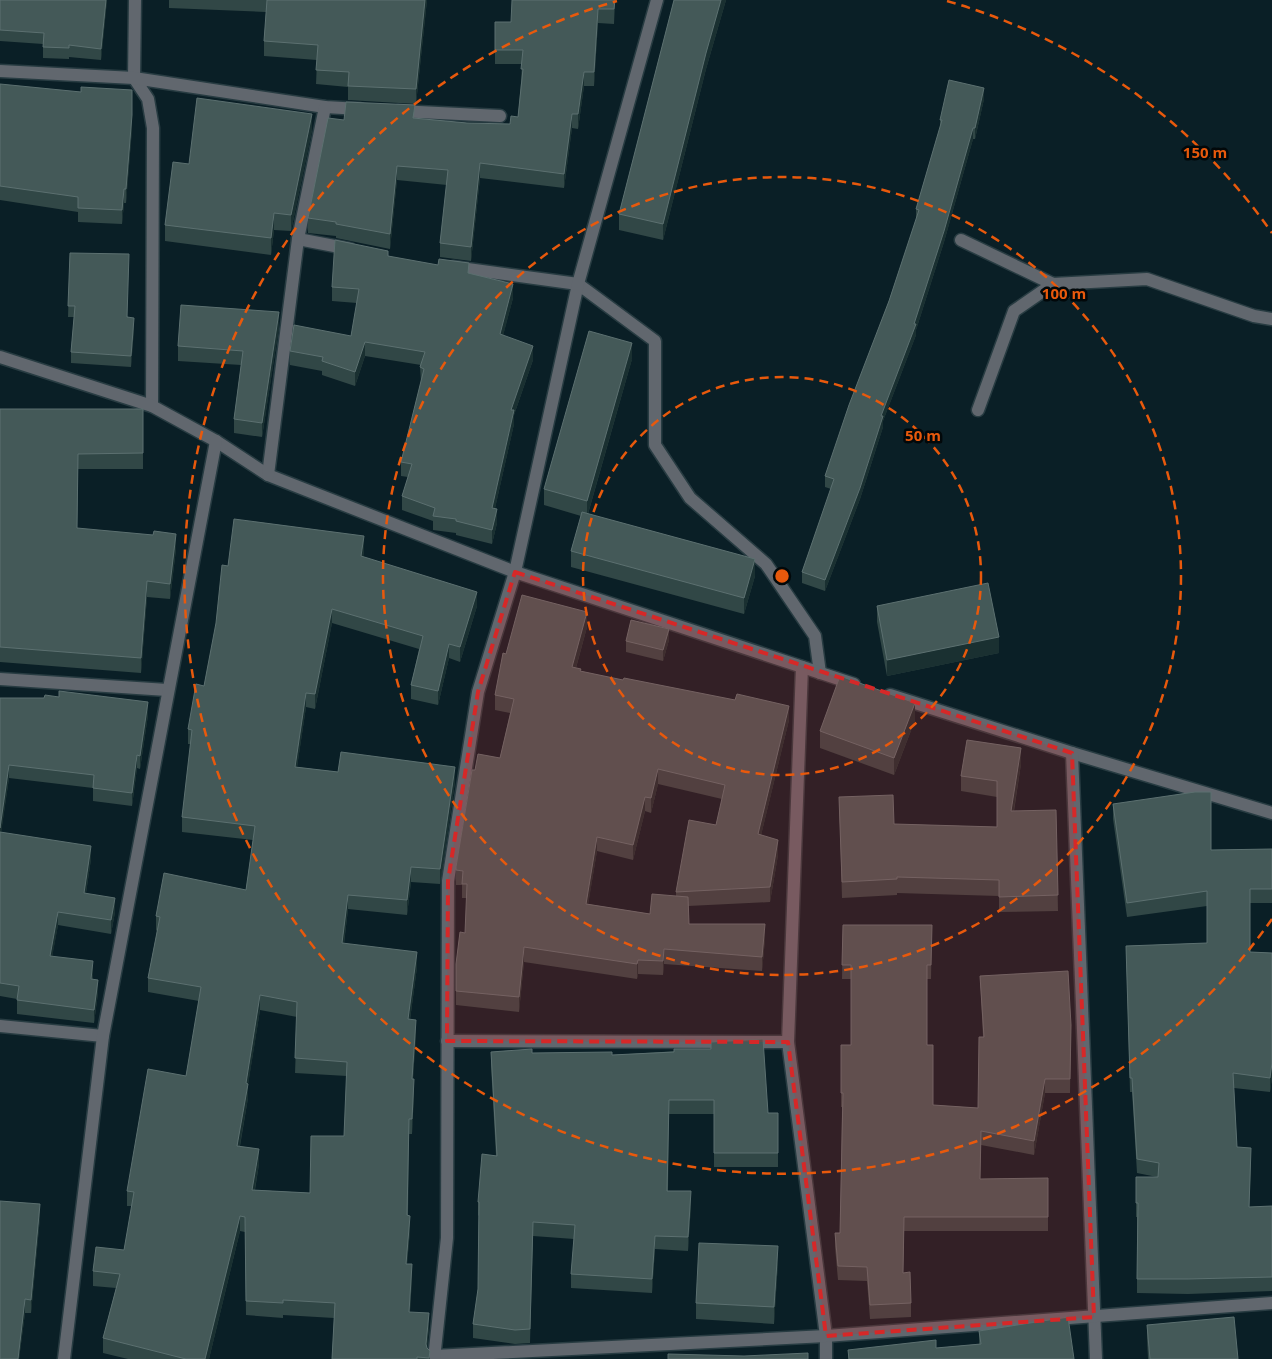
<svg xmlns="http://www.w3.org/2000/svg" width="1272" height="1359" viewBox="0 0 1272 1359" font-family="'Open Sans',sans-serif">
  <rect width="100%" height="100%" fill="#0a1f26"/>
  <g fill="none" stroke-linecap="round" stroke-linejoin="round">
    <g stroke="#283c42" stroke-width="15">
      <g id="minor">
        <polyline points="135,0 134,78 148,99 153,128 152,406"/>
        <polyline points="0,71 134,78 325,107 360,109"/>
        <polyline points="398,111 500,116"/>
        <polyline points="298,239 350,249"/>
        <polyline points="961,240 1053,284 1147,279 1254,316 1272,319"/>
        <polyline points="453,267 578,284 655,341 655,445 690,498 766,564 815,636 820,673"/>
        <polyline points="0,357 152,406 216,441 268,475 515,572 854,684"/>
        <polyline points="978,410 1014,311 1053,284"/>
        <polyline points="268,475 298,239 325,107"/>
        <polyline points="802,667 788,1042 826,1336 826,1359"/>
        <polyline points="0,679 167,690"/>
        <polyline points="890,695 1072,753 1272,813"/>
        <polyline points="1072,753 1096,1359"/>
        <polyline points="0,1026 103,1036"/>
        <polyline points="447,1041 788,1042"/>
        <polyline points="434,1356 826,1336 1272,1303"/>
        <polyline points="64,1359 103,1036 216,441"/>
        <polyline points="434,1359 447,1238 448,881 478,692 515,572 578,284 657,0"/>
      </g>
    </g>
    <use href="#minor" stroke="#61676e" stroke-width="12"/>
  </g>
  <g fill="#314746" fill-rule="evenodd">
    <polygon points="0,0 107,0 101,60 69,57 69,59 43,58 43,44 0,41"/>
    <polygon points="169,0 427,0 416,104 348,100 348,87 316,84 317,60 264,56 264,41 266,12 169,8"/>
    <polygon points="615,0 614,24 598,23 594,86 584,86 578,129 572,128 564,188 480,178 471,261 440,257 440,243 447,185 397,180 390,249 336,238 336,236 308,233 308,218 344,120 415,118 467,123 510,124 518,117 521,82 522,64 495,64 495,22 511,22"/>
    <polygon points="674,0 726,0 706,69 663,240 619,230 619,214"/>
    <polygon points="0,84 132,129 126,203 124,203 122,224 78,222 78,212 0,200"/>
    <polygon points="984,99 975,139 973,139 944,242 916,330 916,335 883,421 883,427 860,499 825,591 802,583 802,572 831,489 825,487 825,476 889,301 916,220 916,209 940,128 940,120"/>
    <polygon points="312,130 291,231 274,230 271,255 165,241 165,225 189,164"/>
    <polygon points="70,253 128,317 134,329 131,367 71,363 71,352 74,317 68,317"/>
    <polygon points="388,256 469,273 513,298 503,335 533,360 514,415 514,424 495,508 497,523 492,544 456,535 456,533 433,530 433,521 402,510 402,496 408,477 401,476 401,462 421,382 420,367 421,365 365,356 355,386 322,375 322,371 290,365 290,351 351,336 357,303 332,301 332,287"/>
    <polygon points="279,327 262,437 234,433 234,419 241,365 178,361 178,346"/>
    <polygon points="632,359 588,514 755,576 744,614 571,567 571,551 581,516 544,505 544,489"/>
    <polygon points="0,409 143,409 143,469 78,469 77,528 176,549 170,599 147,597 141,673 0,662"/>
    <path d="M364,551L363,557L477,606L460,662L449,658L438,705L411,699V685L419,649L332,623L315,709L306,707L297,767L338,772L455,782L440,884L411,882L407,915L348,909L344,944L417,967L410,1020L416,1034L413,1079L414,1094L412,1134H409L408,1215L410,1230L407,1264L412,1278L410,1312L429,1327L427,1348L430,1359H332L334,1318L283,1315V1318L246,1315L245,1232L240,1231L209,1359H128L103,1353V1338L116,1288L93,1286V1271L124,1250L132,1206H127V1191L186,1076L199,1001L148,992V978L157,931L156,930V916L246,890L253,840L182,832V817L191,744H188V729L204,686L228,566ZM260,1010L297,1017L295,1073L347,1076L344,1136L310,1193L255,1190L259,1164L240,1146L248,1098V1084Z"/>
    <polygon points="877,606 999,653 887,676 877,622"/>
    <path d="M587,627L576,668L581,671L789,720L761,835L778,855L770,902L688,906L689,924L765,939L762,971L664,964L663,975L638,974L637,979L524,962L519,1012L456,1005V964L465,933L467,898H462V885H456V867L475,770L500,758L510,713L495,710V695L506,654ZM658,784L722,799L716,825L676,892V896L650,914L588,904L597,851L633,860L645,811L651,813Z"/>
    <polygon points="669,640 663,661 626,652 626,641"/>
    <polygon points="0,698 148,715 140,769 137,768 132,806 93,801 93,788 9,778 1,832 91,859 86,893 115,912 111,934 58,925 52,956 93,974 93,979 98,993 94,1023 17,1014 17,999 0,996"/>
    <polygon points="915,720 894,775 820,748 820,731"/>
    <polygon points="1021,764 1014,811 1056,810 1058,911 999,912 999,896 897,893 897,895 842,898 839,797 894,824 997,827 997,797 961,791 961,776"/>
    <polygon points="1113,804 1211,850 1272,849 1272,903 1250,903 1250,952 1272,953 1272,1077 1270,1092 1234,1088 1237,1147 1251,1162 1249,1207 1272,1206 1272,1291 1188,1294 1137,1293 1137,1217 1136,1217 1136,1177 1157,1177 1137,1173 1132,1092 1130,1092 1126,946 1207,943 1207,906 1127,917 1113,819"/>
    <polygon points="843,925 932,925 931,979 927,979 927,1045 933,1105 978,1108 983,1037 980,976 1071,1025 1070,1093 1045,1093 1034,1155 981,1145 980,1179 1048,1178 1048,1231 904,1231 903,1273 911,1303 911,1317 870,1319 867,1281 838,1280 835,1247 835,1233 840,1233 842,1107 841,1107 841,1045 851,1045 851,979 842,979"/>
    <polygon points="711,1042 768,1113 778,1113 778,1167 714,1167 714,1114 669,1114 668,1191 691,1205 688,1251 655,1249 652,1293 571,1288 571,1274 574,1239 533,1236 530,1343 515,1344 473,1338 473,1324 478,1289 479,1216 478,1215 478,1202 496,1156 491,1066 491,1052 612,1055 711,1049"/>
    <polygon points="40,1217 31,1313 25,1313 19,1359 0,1359"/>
    <polygon points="778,1262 774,1324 696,1319 696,1303"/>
    <polygon points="1147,1325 1238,1359 1148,1359 1147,1338"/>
    <polygon points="979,1331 1074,1359 848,1359 848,1350 936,1348 979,1344"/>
  </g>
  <g fill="#1a3031">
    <polygon points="106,0 107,0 101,60 101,49"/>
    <polygon points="425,0 427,0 416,104 416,89"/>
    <polygon points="721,0 726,0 706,69 663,240 663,224 706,53"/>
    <polygon points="598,9 598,23 594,86 594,72"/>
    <polygon points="584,72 584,86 578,129 578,114"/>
    <polygon points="984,88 984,99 975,139 975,128"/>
    <polygon points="312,114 312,130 291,231 291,215"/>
    <polygon points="572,114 572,128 564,188 564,174"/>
    <polygon points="132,115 132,129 126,203 126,189"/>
    <polygon points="973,128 973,139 944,242 916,330 916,335 883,421 883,427 860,499 825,591 825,580 881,416 914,324"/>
    <polygon points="480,163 480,178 471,261 471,247"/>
    <polygon points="397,166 397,180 390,249 390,234"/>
    <polygon points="124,189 124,203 122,224 122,210"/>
    <polygon points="274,213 274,230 271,255 271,238"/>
    <polygon points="513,284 513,298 500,348 500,334"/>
    <polygon points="279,312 279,327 262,437 262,423"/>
    <polygon points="134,318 134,329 131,367 131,356"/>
    <polygon points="365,342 365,356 355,386 355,372"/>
    <polygon points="632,343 632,359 587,517 587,501"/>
    <polygon points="533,346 533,360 514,415 514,424 492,522 492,508 511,410"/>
    <polygon points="497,509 497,523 492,544 492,530"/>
    <polygon points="176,534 176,549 170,599 170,584"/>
    <polygon points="364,536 364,551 361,571 361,556"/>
    <polygon points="755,559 755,576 744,614 744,598"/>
    <polygon points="147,581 147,597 141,673 141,658"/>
    <polygon points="477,592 477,606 460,662 460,647"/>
    <polygon points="332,609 332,623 315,709 315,694"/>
    <polygon points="587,612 587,627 572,682 572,667"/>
    <polygon points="669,629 669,640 663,661 663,650"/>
    <polygon points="999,637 999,653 887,676 887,660"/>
    <polygon points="449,644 449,658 438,705 438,691"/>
    <polygon points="306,693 306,707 295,781 295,767"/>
    <polygon points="148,702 148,715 140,769 140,756"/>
    <polygon points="915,703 915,720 894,775 894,758"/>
    <polygon points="789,706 789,720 758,848 758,834"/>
    <polygon points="1021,748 1021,764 1011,827 1011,811"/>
    <polygon points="137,755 137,768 132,806 132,793"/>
    <polygon points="9,765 9,778 0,841 0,828"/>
    <polygon points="455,767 455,782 440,884 440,869"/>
    <polygon points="658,769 658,784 651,813 651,798"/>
    <polygon points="645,797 645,811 633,860 633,845"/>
    <polygon points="597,837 597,851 586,918 586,904"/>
    <polygon points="778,840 778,855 770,902 770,887"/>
    <polygon points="91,846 91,859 84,906 84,893"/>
    <polygon points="411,867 411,882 407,915 407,900"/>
    <polygon points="348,895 348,909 342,958 342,943"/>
    <polygon points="115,898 115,912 111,934 111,920"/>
    <polygon points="58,912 58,925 50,969 50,956"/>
    <polygon points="765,924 765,939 762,971 762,957"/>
    <polygon points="524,947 524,962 519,1012 519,997"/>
    <polygon points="664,949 664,964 663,975 663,961"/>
    <polygon points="417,952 417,967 408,1034 408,1019"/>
    <polygon points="638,960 638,974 637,979 637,964"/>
    <polygon points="93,961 93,974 91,992 91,979"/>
    <polygon points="98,980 98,993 94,1023 94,1010"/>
    <polygon points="260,995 260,1010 246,1098 246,1083"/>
    <polygon points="416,1020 416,1034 412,1094 412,1079"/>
    <polygon points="1272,1063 1272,1077 1270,1092 1270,1078"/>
    <polygon points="414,1079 414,1094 412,1134 412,1119"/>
    <polygon points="1045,1079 1045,1093 1034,1155 1034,1141"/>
    <polygon points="248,1084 248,1098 237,1161 237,1146"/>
    <polygon points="1251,1148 1251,1162 1249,1221 1249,1207"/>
    <polygon points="259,1149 259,1164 252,1205 252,1190"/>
    <polygon points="691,1191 691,1205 688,1251 688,1237"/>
    <polygon points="40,1204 40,1217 31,1313 31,1300"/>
    <polygon points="240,1216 240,1231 209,1359 205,1359"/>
    <polygon points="410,1216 410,1230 406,1278 406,1264"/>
    <polygon points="655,1236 655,1249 652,1293 652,1279"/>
    <polygon points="778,1246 778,1262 774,1324 774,1307"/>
    <polygon points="412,1264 412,1278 409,1326 409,1312"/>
    <polygon points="25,1299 25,1313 19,1359 18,1359"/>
    <polygon points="429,1313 429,1327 426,1358 426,1344"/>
  </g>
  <g fill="#445958" stroke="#5c7070" fill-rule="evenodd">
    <polygon points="0,0 106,0 101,49 69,45 69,48 43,47 44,33 0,30"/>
    <polygon points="267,0 425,0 416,89 348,86 349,72 316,70 318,45 264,41"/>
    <polygon points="512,0 615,0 614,9 598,9 594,72 584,72 578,114 572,114 564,174 480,163 471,247 440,243 448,170 397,166 390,234 336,224 336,222 308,218 328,118 344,120 346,102 415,105 413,118 467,123 510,124 511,116 518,117 523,69 521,69 523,50 495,50 495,22 511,22"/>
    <polygon points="674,0 721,0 706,53 663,224 619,214"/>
    <polygon points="949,80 984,88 975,128 973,128 944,231 914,324 916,324 881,416 883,416 860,488 825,580 802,572 834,479 825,476 849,405 889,301 919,210 916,209 942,120 940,120"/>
    <polygon points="0,84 81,92 81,87 132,90 132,115 126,189 124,189 122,210 78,208 78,197 0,186"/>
    <polygon points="197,98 312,114 291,215 274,213 271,238 165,225 173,162 189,164"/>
    <polygon points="335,240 388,251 388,256 438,265 439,259 469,263 468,273 513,284 500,334 533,346 511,410 514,410 492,508 497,509 492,530 456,521 456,519 433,516 435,508 402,496 412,464 401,462 424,369 420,367 425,352 365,342 355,372 322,361 323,357 290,351 294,325 351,336 359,289 332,287"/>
    <polygon points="70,253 129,254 127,317 134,318 131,356 71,352 75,306 68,306"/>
    <polygon points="181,305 279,312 262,423 234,419 243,351 178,346"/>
    <polygon points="589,331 632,343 587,501 544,489"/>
    <polygon points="0,409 143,409 143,453 78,454 77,528 153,535 154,531 176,534 170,584 147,581 141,658 0,647"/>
    <polygon points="582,512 755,559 744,598 571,551"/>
    <path d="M234,519L364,536L361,556L477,592L460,647L449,644L438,691L411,685L423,636L332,609L315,694L306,693L295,767L338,772L341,752L455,767L440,869L411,867L407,900L348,895L342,943L417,952L408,1019L416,1020L412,1079H414L412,1119H409L407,1215L410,1216L406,1264H412L409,1312L429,1313L426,1344L427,1348L430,1351L429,1358L417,1357V1359H332L335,1303L283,1300V1303L246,1301L245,1217L240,1216L205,1359H186L103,1338L120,1274L93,1271L96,1247L124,1250L134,1192L127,1191L148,1069L186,1076L201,987L148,978L160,917L156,916L164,873L246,890L255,826L182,817L192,730L188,729L196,684L204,686L216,623L222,565L228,566ZM260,995L297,1002L295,1058L347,1062L344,1136H311L310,1193L252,1190L259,1149L237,1146L248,1084L246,1083Z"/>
    <polygon points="988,583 999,637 887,660 877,606"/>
    <polygon points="522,595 587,612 572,667 581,669 580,671 623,680 624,678 735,700 737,694 789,706 758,834 778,840 770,887 676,892 689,820 716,825 725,785 658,769 651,798 645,797 633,845 597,837 586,904 650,914 652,894 688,897 689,924 765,924 762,957 664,949 663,961 638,960 637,964 524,947 519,997 456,991 456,964 460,932 465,933 467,884 462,884 463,871 456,870 456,867 472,770 475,770 478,754 500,758 514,699 495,695 503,653 506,654"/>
    <polygon points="631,620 669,629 663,650 626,641"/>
    <polygon points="840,676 915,703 894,758 820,731"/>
    <polygon points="59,691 148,702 140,756 137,755 132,793 93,788 94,775 9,765 0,828 0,698 44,698 45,695 59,697"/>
    <polygon points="967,740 1021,748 1011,811 1056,810 1058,895 999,897 999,880 897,877 897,879 842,882 839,797 893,795 894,824 997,827 997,781 961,776"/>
    <polygon points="1195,792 1211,792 1211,850 1272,849 1272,889 1250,889 1250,952 1272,953 1272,1063 1270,1078 1233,1073 1237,1147 1251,1148 1249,1207 1272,1206 1272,1277 1188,1279 1137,1279 1138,1203 1136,1203 1136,1177 1158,1177 1159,1163 1137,1159 1132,1078 1130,1078 1126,946 1207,943 1207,891 1127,903 1113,804"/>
    <polygon points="0,832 91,846 84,893 115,898 111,920 58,912 50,956 93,961 91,979 98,980 94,1010 17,1000 19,986 0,983"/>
    <polygon points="843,925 932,925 931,965 927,965 927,1045 933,1045 933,1105 978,1108 979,1037 984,1037 980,976 1068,971 1071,1025 1070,1079 1045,1079 1034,1141 981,1131 980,1179 1048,1178 1048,1217 904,1217 903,1273 910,1272 911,1303 870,1305 867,1267 838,1266 835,1233 840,1233 843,1093 841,1093 841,1045 851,1045 851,965 842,965"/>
    <polygon points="763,1039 768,1113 778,1113 778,1153 714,1153 714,1100 669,1100 667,1191 691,1191 688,1237 655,1236 652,1279 571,1274 575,1225 533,1222 530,1329 515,1330 473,1324 478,1289 479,1202 478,1202 482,1154 497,1156 491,1052 532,1049 532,1053 612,1052 612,1055 674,1052 674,1049 711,1049 711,1042"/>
    <polygon points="0,1201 40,1204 31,1300 25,1299 18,1359 0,1359"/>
    <polygon points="699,1243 778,1246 774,1307 696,1303"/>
    <polygon points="1068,1317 1074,1359 849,1359 848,1350 936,1340 936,1348 981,1344 979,1331"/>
    <polygon points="1234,1317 1238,1359 1150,1359 1147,1325"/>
    <polygon points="808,1353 808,1359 668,1359 668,1354 744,1356"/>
  </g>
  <path fill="#d62828" fill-opacity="0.2" stroke="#d62828" stroke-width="4" stroke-dasharray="10 6" stroke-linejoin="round" d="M515,572L1072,753L1094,1317L826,1336L788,1042L447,1041L448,881L478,692Z"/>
  <g fill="none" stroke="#e8590c" stroke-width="2.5" stroke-dasharray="9 6">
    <circle cx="782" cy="576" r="199"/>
    <circle cx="782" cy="576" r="399"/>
    <path d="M1272 919A598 598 0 1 1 617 1M947 1A598 598 0 0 1 1272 233"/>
  </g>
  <circle cx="782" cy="576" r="8" fill="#e8590c" stroke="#02080a" stroke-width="2.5"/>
  <g font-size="15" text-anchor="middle" font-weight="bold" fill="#e8590c" stroke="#02080a" stroke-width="5" stroke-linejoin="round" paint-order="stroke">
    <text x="1205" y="158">150 m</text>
    <text x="1064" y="299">100 m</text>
    <text x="923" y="441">50 m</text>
  </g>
</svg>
